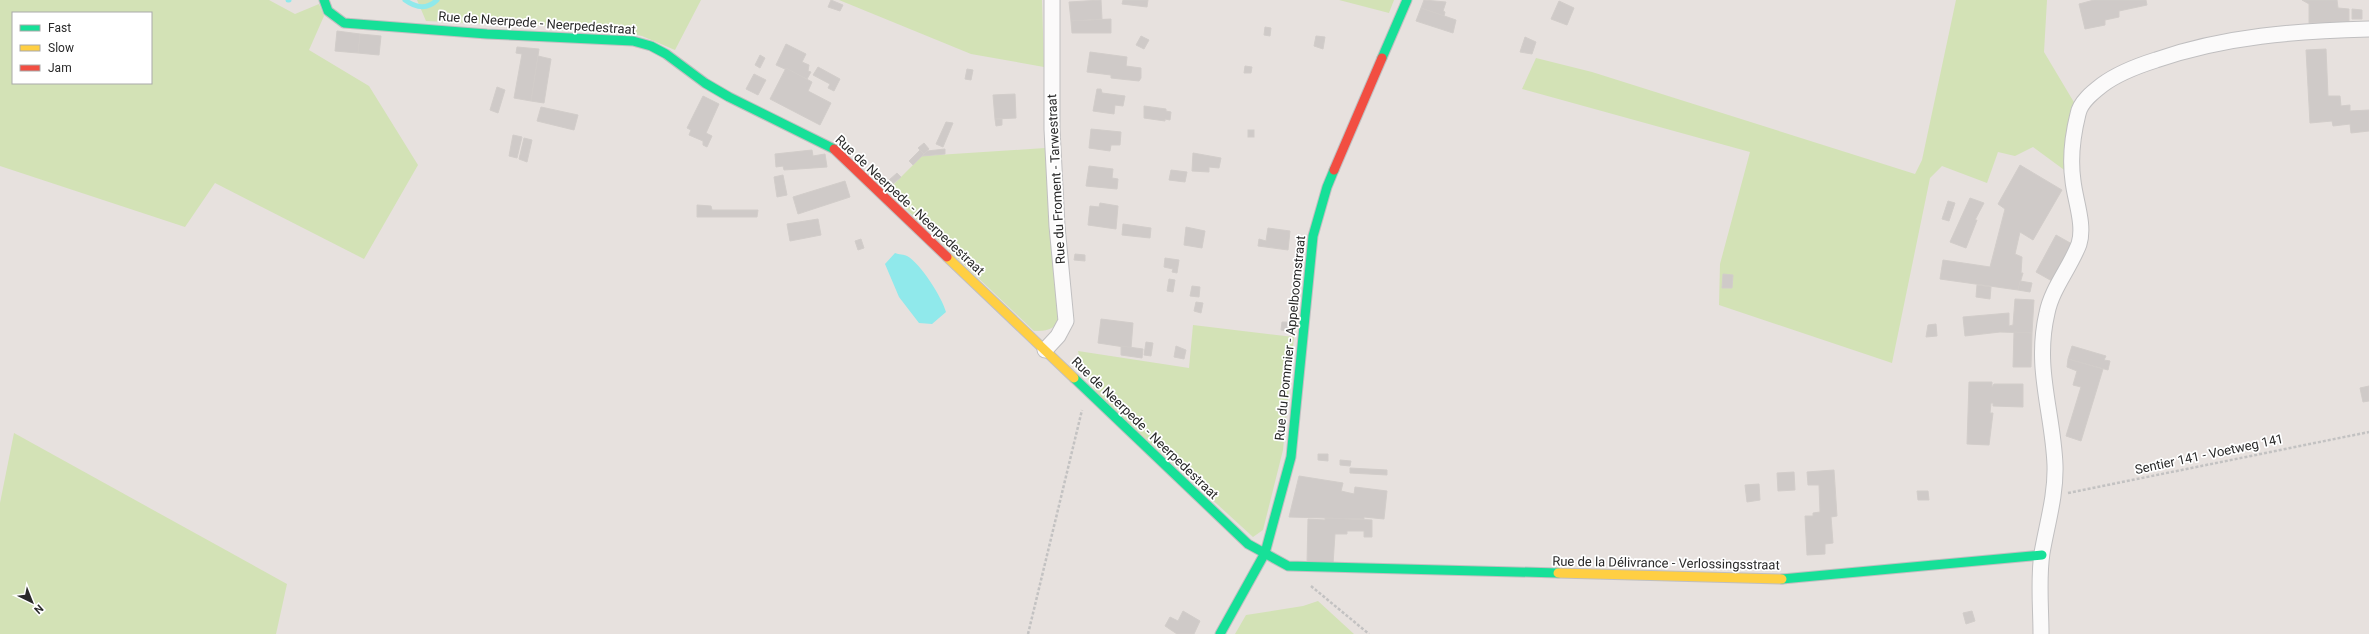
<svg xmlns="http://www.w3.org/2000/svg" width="2369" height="634" viewBox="0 0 2369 634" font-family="Roboto,sans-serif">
  <rect width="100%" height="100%" fill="#e7e1de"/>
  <g fill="#d3e2b6" fill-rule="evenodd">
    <path d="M0,0H269L295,14L319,4L324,16L309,50L369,86L418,165L364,259L215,183L185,227L0,166ZM13,13H151V83H13Z"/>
    <polygon points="417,0 701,0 675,50 642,36 607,29 426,21"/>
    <polygon points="839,0 1042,0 1044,67 971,54"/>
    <polygon points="1339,0 1394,0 1389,13"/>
    <polygon points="1956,0 2047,0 2044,52 2075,104 2067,172 2033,147 2015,156 1998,152 1987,183 1942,166 1930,178 1892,363 1719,305 1720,264 1750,152 1522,89 1536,58 1592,72 1915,174 1922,160"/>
    <path d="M1045,148L1060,320C1053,330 1046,331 1034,331L887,191L922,156Z"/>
    <polygon points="1193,325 1294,337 1283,450 1263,530 1253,537 1099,396 1082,370 1078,351 1189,368"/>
    <polygon points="14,433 287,584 276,634 0,634 0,503"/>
    <polygon points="1318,601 1354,634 1235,634 1246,615 1303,606"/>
  </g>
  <path fill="#90e9eb" d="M895,253C899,255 904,254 907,256C920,263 942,297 946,312L932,324L919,323L899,297L885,264Z"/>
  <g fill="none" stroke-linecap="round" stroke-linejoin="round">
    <g stroke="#90e9eb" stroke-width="5">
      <polyline points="288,0 289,0"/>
      <path d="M405,0C416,8 427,10 437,0"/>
    </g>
  </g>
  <g fill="#cfcac8" stroke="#d2cdca">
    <polygon points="831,0 843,5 840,11 828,7"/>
    <polygon points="1101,0 1102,19 1071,21 1069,2"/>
    <polygon points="1123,0 1148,0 1147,7 1122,4"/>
    <polygon points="1424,0 1446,2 1443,11 1445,12 1444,16 1421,8"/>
    <polygon points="2094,0 2146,0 2147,5 2119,11 2119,17 2105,20 2105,25 2085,29 2079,4"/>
    <polygon points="2302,0 2337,0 2338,8 2349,9 2349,22 2309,23 2309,4"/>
    <polygon points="1559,1 1574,8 1567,25 1551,19"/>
    <polygon points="1421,8 1456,20 1453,33 1416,21"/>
    <polygon points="2352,9 2362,10 2362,19 2352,19"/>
    <polygon points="1111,19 1111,33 1072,33 1071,21"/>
    <polygon points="1265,27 1271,28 1270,36 1264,35"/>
    <polygon points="337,31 360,34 358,53 335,51"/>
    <polygon points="360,34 381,36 379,55 358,53"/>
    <polygon points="1141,36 1149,40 1144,49 1136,45"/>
    <polygon points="1316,36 1325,37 1323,49 1314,46"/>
    <polygon points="1525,37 1536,42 1532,54 1520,52"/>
    <polygon points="786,44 806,54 802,62 809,65 808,71 811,72 807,79 776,65"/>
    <polygon points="517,47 539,49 531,101 514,98 522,54 516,53"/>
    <polygon points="2326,49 2328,96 2340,96 2341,106 2350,105 2350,111 2369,110 2369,131 2351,133 2350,124 2333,126 2332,121 2310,123 2306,50"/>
    <polygon points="1090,52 1127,57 1126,66 1141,68 1141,78 1139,81 1111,78 1111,75 1087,72"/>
    <polygon points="760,55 765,58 760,68 755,65"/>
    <polygon points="538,56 551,59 544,103 531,101"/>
    <polygon points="1245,66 1252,67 1251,73 1244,73"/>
    <polygon points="818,67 840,79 834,91 828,88 830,84 813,75"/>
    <polygon points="786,68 812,82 808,91 831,103 820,125 770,99"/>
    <polygon points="967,69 973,70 971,80 965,79"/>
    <polygon points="754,74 766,80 758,95 746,89"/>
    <polygon points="497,87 505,90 498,113 490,110"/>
    <polygon points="1097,89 1101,89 1102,93 1125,96 1123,106 1115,105 1114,114 1093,111"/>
    <polygon points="1015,94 1016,118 995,119 993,95"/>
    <polygon points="703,96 719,104 706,133 712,136 707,147 703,145 703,141 689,135 691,130 687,128"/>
    <polygon points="1144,106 1166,109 1166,111 1171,112 1170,120 1165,119 1165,121 1144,118"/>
    <polygon points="541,107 578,115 574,130 537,121"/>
    <polygon points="995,119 1002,119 1002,125 996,126"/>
    <polygon points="946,122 953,123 943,147 936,144"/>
    <polygon points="1091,129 1121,132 1120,145 1111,145 1110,151 1089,148"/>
    <rect x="1248" y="130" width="6" height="7"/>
    <polygon points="513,135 522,137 517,158 509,156"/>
    <polygon points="524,138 532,140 527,162 519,159"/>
    <polygon points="924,143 929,149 924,154 918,148"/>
    <polygon points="945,149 945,154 922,156 927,151"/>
    <polygon points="812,150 813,156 825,154 827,167 784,170 783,166 776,167 775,154"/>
    <polygon points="920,150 924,154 913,165 909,161"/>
    <polygon points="1193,153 1221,158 1219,168 1209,167 1209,172 1192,171"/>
    <polygon points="2020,165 2062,190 2033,240 2020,232 2015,254 2022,257 2021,273 2023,273 2018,290 1940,279 1943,260 1990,267 2005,209 1998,204"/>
    <polygon points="1089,166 1113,169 1112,178 1118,179 1117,189 1086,186"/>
    <polygon points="1171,170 1187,172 1185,182 1169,180"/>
    <polygon points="897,173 901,177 893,184 889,180"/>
    <polygon points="783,175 787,195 777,197 774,177"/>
    <polygon points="845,181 850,197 798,214 793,197"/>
    <polygon points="1970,198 1984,203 1975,220 1977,220 1966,248 1950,242"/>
    <polygon points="1948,201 1955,203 1949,221 1942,219"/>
    <polygon points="1100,203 1118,206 1116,229 1088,225 1090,206 1099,207"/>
    <polygon points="697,205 711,206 712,210 758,210 757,217 697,217"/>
    <polygon points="818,219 821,235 790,241 787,224"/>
    <polygon points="1123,224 1151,228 1150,238 1122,235"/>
    <polygon points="1186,227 1205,231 1202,248 1184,245"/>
    <polygon points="1268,228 1290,231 1288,250 1258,246 1259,239 1266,241"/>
    <polygon points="2056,235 2072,244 2052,281 2036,272"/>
    <polygon points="861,239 864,248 858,250 855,241"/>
    <polygon points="1075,254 1085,255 1085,261 1074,260"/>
    <polygon points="1165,258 1179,260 1177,273 1172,272 1173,269 1164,267"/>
    <polygon points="1723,274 1733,275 1732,288 1722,288"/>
    <polygon points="1169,279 1175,280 1173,292 1167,291"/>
    <polygon points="2020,281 2032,283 2030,292 2018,290"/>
    <polygon points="1977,285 1991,287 1990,299 1976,297"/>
    <polygon points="1192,286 1200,287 1199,297 1190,296"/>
    <polygon points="2015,299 2034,300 2032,333 2000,332 1965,336 1963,317 2009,313 2009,326 2013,325"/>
    <polygon points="1196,302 1203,303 1201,313 1194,311"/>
    <polygon points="1101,319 1133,323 1131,348 1098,343"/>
    <polygon points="1282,322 1289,322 1288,331 1281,330"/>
    <polygon points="1936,324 1937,336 1926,337 1928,325"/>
    <polygon points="2014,332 2032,333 2031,367 2013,367"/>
    <polygon points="1146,342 1153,343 1151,356 1144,355"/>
    <polygon points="1121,346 1143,349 1142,358 1121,355"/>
    <polygon points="1176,346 1186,350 1184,359 1174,357"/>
    <polygon points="2072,346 2106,356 2104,360 2110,361 2108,370 2068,359"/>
    <polygon points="2068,359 2103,369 2081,441 2066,436 2081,387 2073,385 2077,371 2067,367"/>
    <polygon points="1969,382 1992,382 1992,387 1994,384 2023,384 2023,407 1993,406 1993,403 1991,403 1990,413 1993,413 1989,445 1967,444"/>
    <polygon points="2369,386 2369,401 2363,402 2360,388"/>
    <polygon points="1318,454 1328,454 1328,461 1318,460"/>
    <polygon points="1340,460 1351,461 1350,466 1340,465"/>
    <polygon points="1350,468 1387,470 1387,475 1350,473"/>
    <polygon points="1834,470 1837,516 1831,517 1833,543 1825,544 1825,554 1807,555 1805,516 1813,516 1813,513 1820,512 1819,485 1808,485 1807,472"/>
    <polygon points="1794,472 1795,490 1778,491 1777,473"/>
    <polygon points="1299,476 1343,483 1341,491 1354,494 1355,487 1387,491 1384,519 1364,517 1364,519 1289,517"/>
    <polygon points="1759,484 1760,500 1747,502 1745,485"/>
    <polygon points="1917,491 1928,491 1929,500 1918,500"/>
    <polygon points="1325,518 1372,520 1372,537 1364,537 1364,531 1347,531 1347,534 1335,534 1333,564 1307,563 1308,519 1325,520"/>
    <polygon points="1183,611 1200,621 1194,634 1177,634 1165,626 1170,617 1178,621"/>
    <polygon points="1972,611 1975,621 1966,624 1963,613"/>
  </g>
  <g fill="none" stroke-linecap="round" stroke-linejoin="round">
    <g stroke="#c0bfc0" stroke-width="17">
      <g id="street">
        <polyline points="1045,350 1058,336 1066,321 1057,226 1052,129 1052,0"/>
        <path d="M2041,634C2041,608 2038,579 2042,553C2047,524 2056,495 2055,465C2053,412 2034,368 2047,313C2052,288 2070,268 2079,244C2085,225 2075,200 2073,181C2070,160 2073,134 2078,114C2080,102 2093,92 2102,85C2118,73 2137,66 2156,60C2225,36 2296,31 2369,29"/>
      </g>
    </g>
    <g stroke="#c0bfc0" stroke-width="11">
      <g id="fast">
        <polyline points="324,0 328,11 344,23 487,34 633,41 651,46 666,54 705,83 729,97 834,149"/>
        <polyline points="1382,58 1407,0"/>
        <polyline points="1074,378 1248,544 1288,566 1558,573"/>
        <polyline points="1782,579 2042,555"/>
        <polyline points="1220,634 1265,553 1291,457 1313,236 1327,187 1334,170"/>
      </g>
    </g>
    <g stroke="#c0bfc0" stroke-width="11">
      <g id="slow">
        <polyline points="947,257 1074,378"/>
        <polyline points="1558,573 1782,579"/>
      </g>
    </g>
    <g stroke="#c0bfc0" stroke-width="11">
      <g id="jam">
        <polyline points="834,149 947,257"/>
        <polyline points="1334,170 1382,58"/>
      </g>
    </g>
    <g stroke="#c3c2c2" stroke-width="2.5" stroke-dasharray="3 2" stroke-linecap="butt">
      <polyline points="2068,493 2369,432"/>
      <polyline points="1311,586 1369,634"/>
      <polyline points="1028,634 1082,410"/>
    </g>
    <use href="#street" stroke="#fbfafa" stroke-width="15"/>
    <use href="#fast" stroke="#16e098" stroke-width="9"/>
    <use href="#slow" stroke="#ffcf43" stroke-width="9"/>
    <use href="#jam" stroke="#f24e42" stroke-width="9"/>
  </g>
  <g text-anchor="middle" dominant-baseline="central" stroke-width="3.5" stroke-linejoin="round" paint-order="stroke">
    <g font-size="13" fill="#292929" stroke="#fff">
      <text transform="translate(537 23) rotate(4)">Rue de Neerpede - Neerpedestraat</text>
      <text transform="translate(1056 179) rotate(-93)">Rue du Froment - Tarwestraat</text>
      <text transform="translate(910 205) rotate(43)">Rue de Neerpede - Neerpedestraat</text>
      <text transform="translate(1290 338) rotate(-84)">Rue du Pommier - Appelboomstraat</text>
      <text transform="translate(1145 428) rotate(44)">Rue de Neerpede - Neerpedestraat</text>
      <text transform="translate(2209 454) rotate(-12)">Sentier 141 - Voetweg 141</text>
      <text transform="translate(1666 563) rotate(1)">Rue de la Délivrance - Verlossingsstraat</text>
    </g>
  </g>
  <rect x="12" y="12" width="140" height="72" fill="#ffffff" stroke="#a9a9a9"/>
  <rect x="20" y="25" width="20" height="6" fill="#16e098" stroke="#a9a9a9"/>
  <text x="48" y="32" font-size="12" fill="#292929">Fast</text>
  <rect x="20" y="45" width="20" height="6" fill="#ffcf43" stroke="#a9a9a9"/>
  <text x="48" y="52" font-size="12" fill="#292929">Slow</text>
  <rect x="20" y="65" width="20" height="6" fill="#f24e42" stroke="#a9a9a9"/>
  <text x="48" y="72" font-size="12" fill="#292929">Jam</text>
  <g transform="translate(32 602) rotate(137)" stroke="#ffffff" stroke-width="3" paint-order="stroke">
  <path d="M0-3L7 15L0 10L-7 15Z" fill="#292929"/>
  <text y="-6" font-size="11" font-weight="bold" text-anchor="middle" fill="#292929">N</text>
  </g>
</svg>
